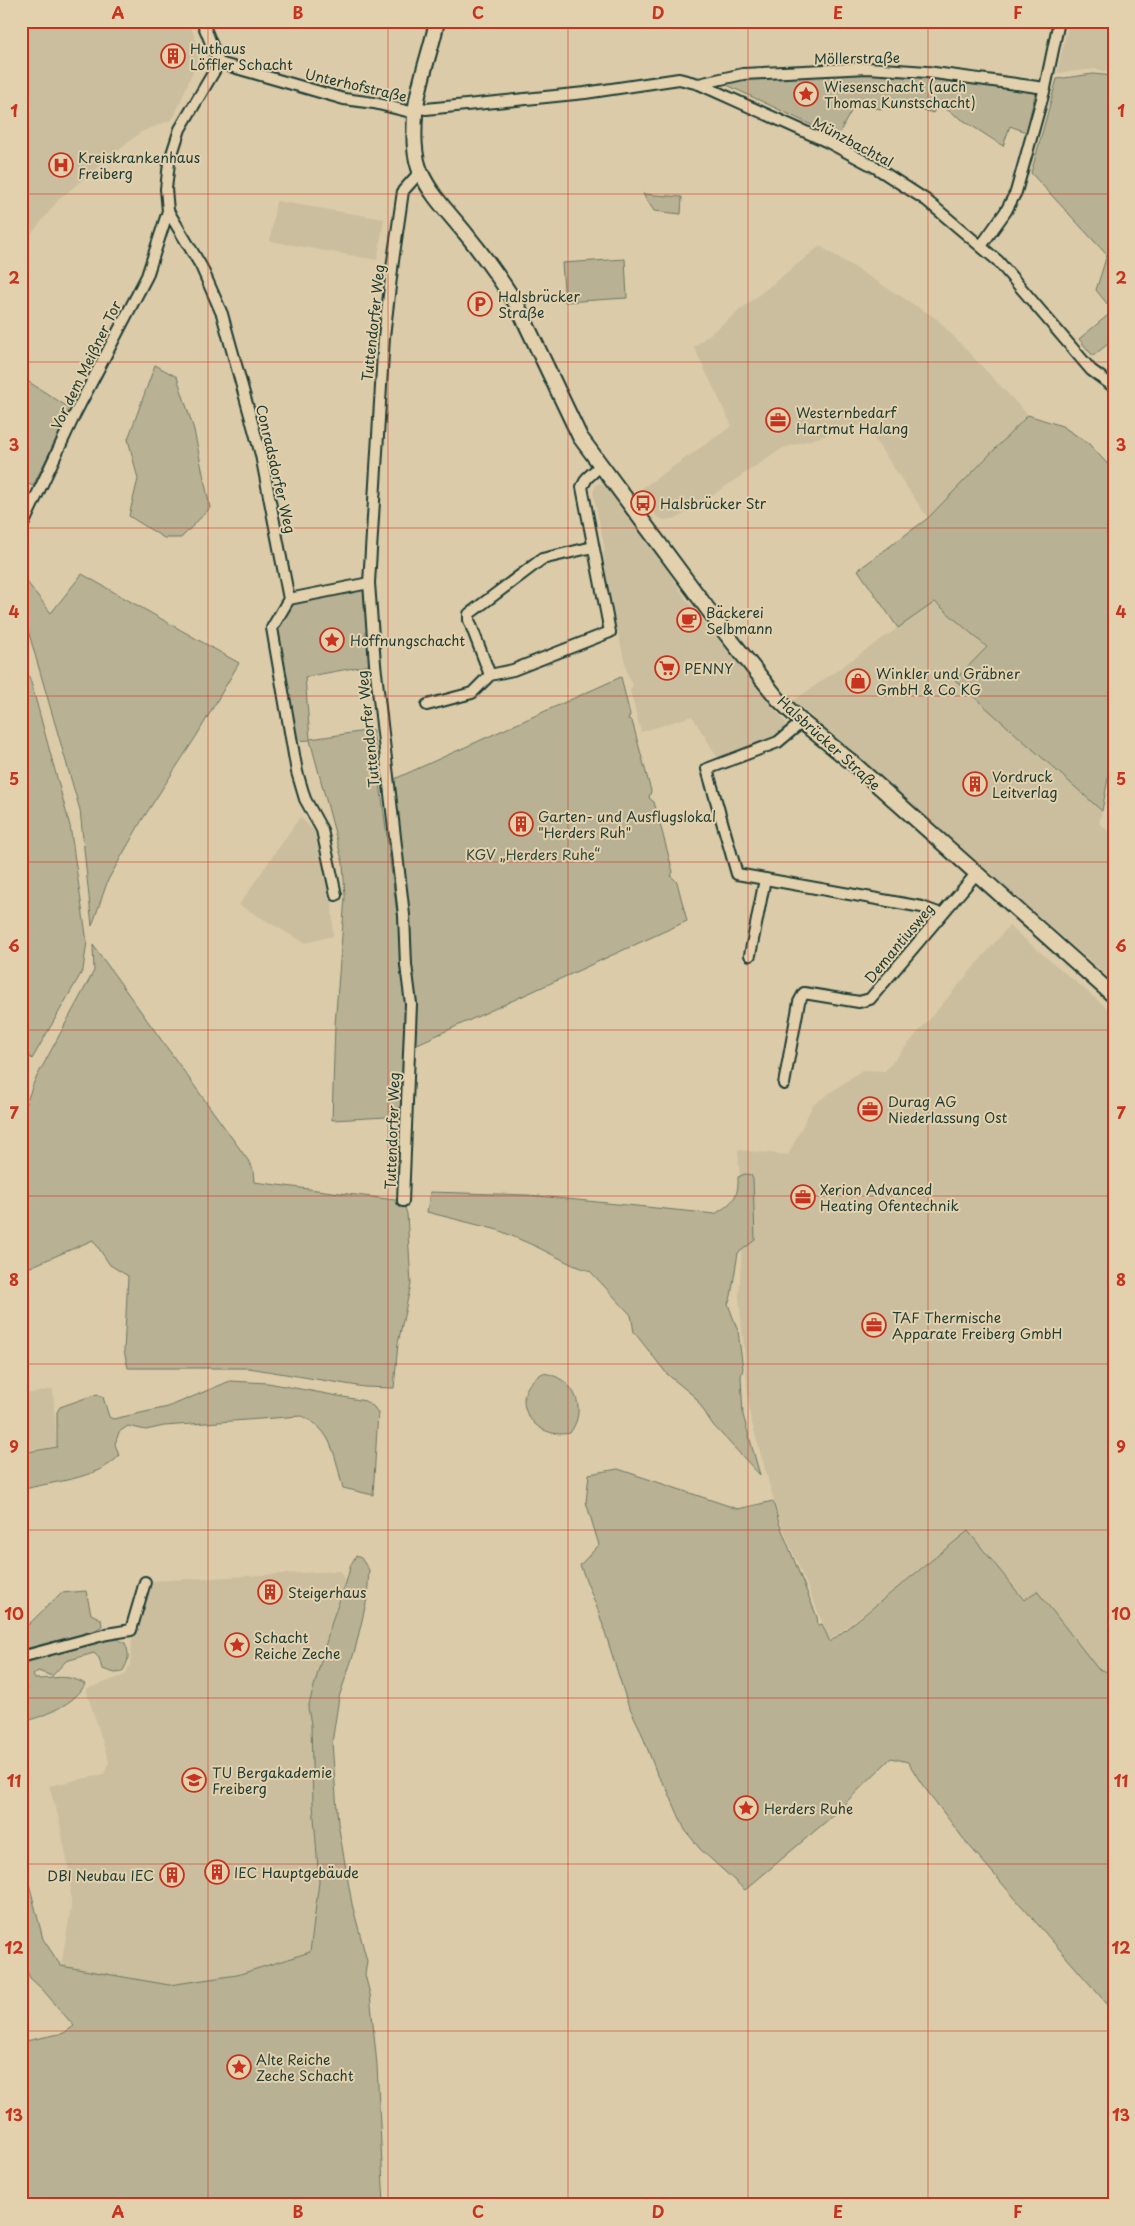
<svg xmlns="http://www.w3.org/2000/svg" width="1135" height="2226" viewBox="0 0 1135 2226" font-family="'Playpen Sans',sans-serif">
  <rect width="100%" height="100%" fill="#dbcba9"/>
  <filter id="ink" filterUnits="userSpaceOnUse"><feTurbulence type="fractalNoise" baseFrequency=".02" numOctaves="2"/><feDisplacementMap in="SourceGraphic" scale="10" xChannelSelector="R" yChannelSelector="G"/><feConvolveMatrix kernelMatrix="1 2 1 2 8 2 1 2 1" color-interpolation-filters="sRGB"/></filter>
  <g filter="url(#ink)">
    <g fill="#cabe9e">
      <polygon points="21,21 189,21 200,53 175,115 171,120 141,132 59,199 21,247"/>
      <polygon points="1069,21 1114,21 1114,73 1096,69 1057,73"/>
      <polygon points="276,201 384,219 377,260 270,241"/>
      <polygon points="820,246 937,319 1028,415 928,518 864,424 783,448 678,518 665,520 657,517 638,491 732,426 694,347"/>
      <polygon points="600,483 610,490 660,557 685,598 786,723 786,733 718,758 692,716 641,732 630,690 633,685 628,676 618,632 611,611 603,553 605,550 593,492 596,485"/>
      <polygon points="935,602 987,647 956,680 1102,811 1099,823 1114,836 1114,982 793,701"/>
      <polygon points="300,817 320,837 332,896 333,936 305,943 239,905"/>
      <polygon points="1009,926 1114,1014 1114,1674 1098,1669 1037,1591 1025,1600 968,1531 830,1640 780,1522 750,1416 739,1297 743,1230 738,1150 788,1155 813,1105 862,1070 885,1071"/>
      <polygon points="53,1389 56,1446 21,1451 21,1395"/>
      <polygon points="340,1571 346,1583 333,1618 308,1708 311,1724 313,1804 319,1882 310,1952 237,1975 169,1985 61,1966 71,1908 70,1876 59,1819 49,1786 104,1774 109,1762 86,1689 125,1675 130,1665 132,1639 151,1581"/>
    </g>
    <g fill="#b8b194" stroke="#6c7764">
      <polygon points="877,73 1036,91 1026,132 1010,126 1003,146 938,104 933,113 885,98 881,109 855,104 837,137 727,85 727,80"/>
      <polygon points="1093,74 1114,76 1114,339 1093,356 1079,339 1113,311 1096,290 1107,255 1031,173 1057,79"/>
      <polygon points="643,194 682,197 681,214 654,211"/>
      <polygon points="625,259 627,298 565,302 562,263"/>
      <polygon points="155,365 177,377 194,430 210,508 181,538 164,538 129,516 138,479 128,439"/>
      <polygon points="21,377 71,409 33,486 21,481"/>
      <polygon points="1028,415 1062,426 1089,444 1114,471 1114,746 1102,811 955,680 987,647 935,602 898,628 858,570 928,518"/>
      <polygon points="21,574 51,613 82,574 239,663 197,735 142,820 108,880 92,926 80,810 21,606"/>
      <polygon points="369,583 375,664 305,677 310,739 373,730 404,967 407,1075 405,1116 332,1120 335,1025 345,897 343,863 310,740 292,741 272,628 289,599"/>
      <polygon points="21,656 31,682 70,826 87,942 83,970 32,1059 21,1047"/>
      <polygon points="621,677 630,715 628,719 632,721 651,791 649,798 654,802 673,872 671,876 677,882 687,921 413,1046 390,781"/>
      <polygon points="93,945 250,1163 253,1170 254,1182 403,1201 407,1214 411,1284 398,1343 394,1388 364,1387 249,1368 128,1368 124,1351 128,1276 110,1265 93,1240 21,1271 21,1117 34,1082 94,971"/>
      <path d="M745,1174L751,1175L753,1179L755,1240L738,1253L731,1296L728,1304L738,1331L743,1369L741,1376L743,1415L760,1475L713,1425L695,1397L667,1374L634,1332L631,1315L590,1271L573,1265L535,1246L498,1230L427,1212L430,1192L528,1195L715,1214C732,1203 739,1198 738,1177Z"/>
      <path d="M543,1373C573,1377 589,1407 570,1433C531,1441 504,1394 543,1373Z"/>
      <path d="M230,1381L268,1383L365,1401L374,1407L378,1413L373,1495L343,1488C335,1459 333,1428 301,1416L164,1426L146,1430L128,1426L119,1432L115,1444L119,1456C96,1480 52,1481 21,1490V1453L57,1447V1412L60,1407L97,1394L103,1397L109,1417L113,1419L168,1407Z"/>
      <polygon points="618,1469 738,1509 773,1501 779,1523 817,1617 818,1625 822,1624 830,1642 968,1531 1024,1600 1037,1591 1098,1669 1114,1674 1114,2012 966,1842 921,1783 908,1762 891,1758 829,1819 745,1890 700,1849 685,1830 667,1789 657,1774 640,1729 627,1702 599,1613 580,1565 599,1545 586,1502 589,1474"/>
      <polygon points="356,1556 361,1558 369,1570 367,1599 355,1650 339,1697 332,1743 338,1823 352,1904 367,1961 365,1975 370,1994 377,2065 384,2205 21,2205 21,2042 64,2033 74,2026 42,1989 30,1978 21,1958 21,1852 43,1939 61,1966 169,1985 237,1975 310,1952 319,1882 313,1804 311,1724 308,1708 333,1618 346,1583 351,1564"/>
      <polygon points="86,1591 91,1614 101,1619 102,1626 94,1631 21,1650 21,1627 29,1624 61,1593"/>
      <path d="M114,1637L125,1643C130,1655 129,1661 122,1672L115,1673L102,1669L99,1658L94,1653L66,1661L52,1676L38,1671L33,1675L35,1679C56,1679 66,1673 85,1684C75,1705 43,1716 21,1723V1692L27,1688H21V1661Z"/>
    </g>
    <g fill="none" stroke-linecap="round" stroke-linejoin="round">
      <g stroke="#1f3d34" stroke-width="14">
        <g id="street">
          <polyline points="202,21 219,63 344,99 374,103 415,113"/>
          <polyline points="219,63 180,129 169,163 166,189 168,211 201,266 222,314 261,455 289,599 272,628 297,772 305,799 322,830 336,895"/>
          <polyline points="699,84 743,74 868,68 927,72 1045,88"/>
          <polyline points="416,107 426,109 585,93 679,79 699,84 828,142 875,167 926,200 998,261 1091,370 1114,387"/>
          <polyline points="981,246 1006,211 1016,192 1045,88 1059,21"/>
          <polyline points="21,529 76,412 147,276 168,211"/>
          <polyline points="289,599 369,583"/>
          <polyline points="490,675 469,620 469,614 542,559 593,547"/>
          <polyline points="427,705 472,693 490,675 513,670 610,632 582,487 587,478 601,465"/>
          <polyline points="802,722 778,742 707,769 737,874 922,907 941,914"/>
          <polyline points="750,955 765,879"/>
          <polyline points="784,1084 799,1002 804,993 859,1002 870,999 976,874"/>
          <polyline points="403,1201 411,1004 406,965 404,915 375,664 369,583 384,337 393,261 403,191 420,172"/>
          <polyline points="21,1657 107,1634 131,1630 145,1582"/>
        </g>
      </g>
      <g stroke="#1f3d34" stroke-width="18">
        <path id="secondary" d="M437,21C431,52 418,82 415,114C414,133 413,155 421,173C432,197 450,214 466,234C485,257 501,280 517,305L580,437L727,635L778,699L802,722L854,764L1114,996"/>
      </g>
      <use href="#street" stroke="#e3d1ae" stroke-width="10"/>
      <use href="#secondary" stroke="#e3d1ae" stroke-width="14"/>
    </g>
  </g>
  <path fill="none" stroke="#c8321e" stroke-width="1" stroke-opacity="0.55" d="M208,21V2205M388,21V2205M568,21V2205M748,21V2205M928,21V2205M21,194H1114M21,362H1114M21,528H1114M21,696H1114M21,862H1114M21,1030H1114M21,1196H1114M21,1364H1114M21,1530H1114M21,1698H1114M21,1864H1114M21,2031H1114"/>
  <defs>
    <g id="building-ring" transform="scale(1.25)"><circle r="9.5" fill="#e3d1ae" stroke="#c8321e" stroke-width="1.5"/><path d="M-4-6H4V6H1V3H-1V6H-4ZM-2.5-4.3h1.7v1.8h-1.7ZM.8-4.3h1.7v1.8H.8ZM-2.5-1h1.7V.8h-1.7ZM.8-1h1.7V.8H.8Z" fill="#c8321e"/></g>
    <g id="sight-ring" transform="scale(1.25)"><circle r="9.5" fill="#e3d1ae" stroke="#c8321e" stroke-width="1.5"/><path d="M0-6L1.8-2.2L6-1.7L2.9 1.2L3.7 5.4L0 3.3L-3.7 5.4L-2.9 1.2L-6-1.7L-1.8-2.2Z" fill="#c8321e"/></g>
    <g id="hospital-ring" transform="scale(1.25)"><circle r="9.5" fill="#e3d1ae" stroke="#c8321e" stroke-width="1.5"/><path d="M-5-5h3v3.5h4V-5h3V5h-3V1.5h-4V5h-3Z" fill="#c8321e"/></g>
    <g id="parking-ring" transform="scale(1.25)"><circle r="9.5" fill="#e3d1ae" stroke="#c8321e" stroke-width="1.5"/><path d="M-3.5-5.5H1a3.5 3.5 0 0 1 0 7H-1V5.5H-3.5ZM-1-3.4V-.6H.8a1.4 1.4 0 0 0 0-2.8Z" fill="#c8321e"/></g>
    <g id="office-ring" transform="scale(1.25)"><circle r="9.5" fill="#e3d1ae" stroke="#c8321e" stroke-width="1.5"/><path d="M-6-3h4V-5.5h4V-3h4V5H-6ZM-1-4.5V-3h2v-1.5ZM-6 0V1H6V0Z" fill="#c8321e"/></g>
    <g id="bus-ring" transform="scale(1.25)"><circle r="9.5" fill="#e3d1ae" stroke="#c8321e" stroke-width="1.5"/><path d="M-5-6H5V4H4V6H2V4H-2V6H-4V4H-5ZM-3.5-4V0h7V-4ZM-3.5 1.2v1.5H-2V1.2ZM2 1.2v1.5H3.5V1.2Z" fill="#c8321e"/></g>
    <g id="cafe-ring" transform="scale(1.25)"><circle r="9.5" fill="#e3d1ae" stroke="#c8321e" stroke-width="1.5"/><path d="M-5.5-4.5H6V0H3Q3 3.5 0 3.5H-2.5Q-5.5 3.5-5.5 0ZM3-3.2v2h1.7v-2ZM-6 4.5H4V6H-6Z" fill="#c8321e"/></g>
    <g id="supermarket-ring" transform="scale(1.25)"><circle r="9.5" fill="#e3d1ae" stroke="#c8321e" stroke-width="1.5"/><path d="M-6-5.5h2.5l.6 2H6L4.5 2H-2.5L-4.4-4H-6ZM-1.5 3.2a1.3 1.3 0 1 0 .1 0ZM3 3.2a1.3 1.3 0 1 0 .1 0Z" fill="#c8321e"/></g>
    <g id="shop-ring" transform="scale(1.25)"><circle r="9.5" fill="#e3d1ae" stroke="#c8321e" stroke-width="1.5"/><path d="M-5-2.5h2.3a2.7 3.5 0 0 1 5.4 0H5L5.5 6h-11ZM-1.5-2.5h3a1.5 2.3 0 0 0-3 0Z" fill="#c8321e"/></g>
    <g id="university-ring" transform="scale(1.25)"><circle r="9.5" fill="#e3d1ae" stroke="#c8321e" stroke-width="1.5"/><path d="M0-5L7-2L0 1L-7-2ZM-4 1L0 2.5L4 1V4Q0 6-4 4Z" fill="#c8321e"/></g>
  </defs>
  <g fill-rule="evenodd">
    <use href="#building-ring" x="173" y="56"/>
    <use href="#sight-ring" x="806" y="94"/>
    <use href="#hospital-ring" x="61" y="165"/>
    <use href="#parking-ring" x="480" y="304"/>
    <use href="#office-ring" x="778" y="420"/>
    <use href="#bus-ring" x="643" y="503"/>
    <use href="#cafe-ring" x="689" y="620"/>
    <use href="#sight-ring" x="332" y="640"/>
    <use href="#supermarket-ring" x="667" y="668"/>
    <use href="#shop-ring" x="858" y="681"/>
    <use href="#building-ring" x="975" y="784"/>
    <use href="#building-ring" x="521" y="824"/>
    <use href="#office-ring" x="870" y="1109"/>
    <use href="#office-ring" x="803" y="1197"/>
    <use href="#office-ring" x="874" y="1325"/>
    <use href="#building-ring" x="270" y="1592"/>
    <use href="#sight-ring" x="237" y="1645"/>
    <use href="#university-ring" x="194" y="1780"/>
    <use href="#sight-ring" x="746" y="1808"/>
    <use href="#building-ring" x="217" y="1872"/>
    <use href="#building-ring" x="172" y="1875"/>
    <use href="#sight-ring" x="239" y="2067"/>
  </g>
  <g text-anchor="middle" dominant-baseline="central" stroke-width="4" stroke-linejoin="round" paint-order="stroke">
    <g font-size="14" fill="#1f3d34" stroke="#e3d1ae" text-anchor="start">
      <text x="190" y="48">Huthaus<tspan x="190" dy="16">Löffler Schacht</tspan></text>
      <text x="824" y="86">Wiesenschacht (auch<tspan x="824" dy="16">Thomas Kunstschacht)</tspan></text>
      <text x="78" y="157">Kreiskrankenhaus<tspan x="78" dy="16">Freiberg</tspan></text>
      <text x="498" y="296">Halsbrücker<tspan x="498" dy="16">Straße</tspan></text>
      <text x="796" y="412">Westernbedarf<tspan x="796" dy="16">Hartmut Halang</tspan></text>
      <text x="660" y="503">Halsbrücker Str</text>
      <text x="706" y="612">Bäckerei<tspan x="706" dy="16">Selbmann</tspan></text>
      <text x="350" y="640">Hoffnungschacht</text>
      <text x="684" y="668">PENNY</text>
      <text x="876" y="673">Winkler und Gräbner<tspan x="876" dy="16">GmbH &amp; Co KG</tspan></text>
      <text x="992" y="776">Vordruck<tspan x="992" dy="16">Leitverlag</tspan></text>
      <text x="538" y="816">Garten- und Ausflugslokal<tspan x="538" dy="16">"Herders Ruh"</tspan></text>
      <text x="888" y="1101">Durag AG<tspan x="888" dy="16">Niederlassung Ost</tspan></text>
      <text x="820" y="1189">Xerion Advanced<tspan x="820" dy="16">Heating Ofentechnik</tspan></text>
      <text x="892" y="1317">TAF Thermische<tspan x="892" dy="16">Apparate Freiberg GmbH</tspan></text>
      <text x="288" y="1592">Steigerhaus</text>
      <text x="254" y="1637">Schacht<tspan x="254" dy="16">Reiche Zeche</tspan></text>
      <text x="212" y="1772">TU Bergakademie<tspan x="212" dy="16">Freiberg</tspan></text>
      <text x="764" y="1808">Herders Ruhe</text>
      <text x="234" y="1872">IEC Hauptgebäude</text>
      <text x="154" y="1875" text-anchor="end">DBI Neubau IEC</text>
      <text x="256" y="2059">Alte Reiche<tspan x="256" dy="16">Zeche Schacht</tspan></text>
    </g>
    <g font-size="14" fill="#1f3d34" stroke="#e3d1ae">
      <text transform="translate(857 58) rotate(-1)">Möllerstraße</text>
      <text transform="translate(356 85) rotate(13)">Unterhofstraße</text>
      <text transform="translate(853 142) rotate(28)">Münzbachtal</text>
      <text transform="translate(373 323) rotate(-84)">Tuttendorfer Weg</text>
      <text transform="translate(86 365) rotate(-64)">Vor dem Meißner Tor</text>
      <text transform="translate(276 469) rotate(77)">Conradsdorfer Weg</text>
      <text transform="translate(368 729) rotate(-96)">Tuttendorfer Weg</text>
      <text transform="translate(829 743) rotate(42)">Halsbrücker Straße</text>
      <text transform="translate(899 943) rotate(-50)">Demantiusweg</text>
      <text transform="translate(392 1131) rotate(-88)">Tuttendorfer Weg</text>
    </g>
    <g font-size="14" fill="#2e493e" stroke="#e3d1ae">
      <text x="533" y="854">KGV „Herders Ruhe“</text>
    </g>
  </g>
  <rect width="1135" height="2226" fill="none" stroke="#e3d1ae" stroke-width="55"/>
  <rect x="28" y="28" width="1080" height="2170" fill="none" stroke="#c8321e" stroke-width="2"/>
  <g font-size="16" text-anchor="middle" font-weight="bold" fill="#c8321e">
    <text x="118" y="19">A</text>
    <text x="298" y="19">B</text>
    <text x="478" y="19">C</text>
    <text x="658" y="19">D</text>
    <text x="838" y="19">E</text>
    <text x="1018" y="19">F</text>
    <text x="14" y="117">1</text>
    <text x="1121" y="117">1</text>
    <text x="14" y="284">2</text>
    <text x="1121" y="284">2</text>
    <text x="14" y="451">3</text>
    <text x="1121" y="451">3</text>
    <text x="14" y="618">4</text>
    <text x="1121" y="618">4</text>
    <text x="14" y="785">5</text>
    <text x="1121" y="785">5</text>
    <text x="14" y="952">6</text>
    <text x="1121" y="952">6</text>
    <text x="14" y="1119">7</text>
    <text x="1121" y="1119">7</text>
    <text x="14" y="1286">8</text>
    <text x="1121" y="1286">8</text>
    <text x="14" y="1453">9</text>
    <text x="1121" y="1453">9</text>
    <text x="14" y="1620">10</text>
    <text x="1121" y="1620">10</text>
    <text x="14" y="1787">11</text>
    <text x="1121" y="1787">11</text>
    <text x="14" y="1954">12</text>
    <text x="1121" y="1954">12</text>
    <text x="14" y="2121">13</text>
    <text x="1121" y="2121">13</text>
    <text x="118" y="2218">A</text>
    <text x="298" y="2218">B</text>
    <text x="478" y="2218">C</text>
    <text x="658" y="2218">D</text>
    <text x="838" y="2218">E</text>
    <text x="1018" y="2218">F</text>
  </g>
</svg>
